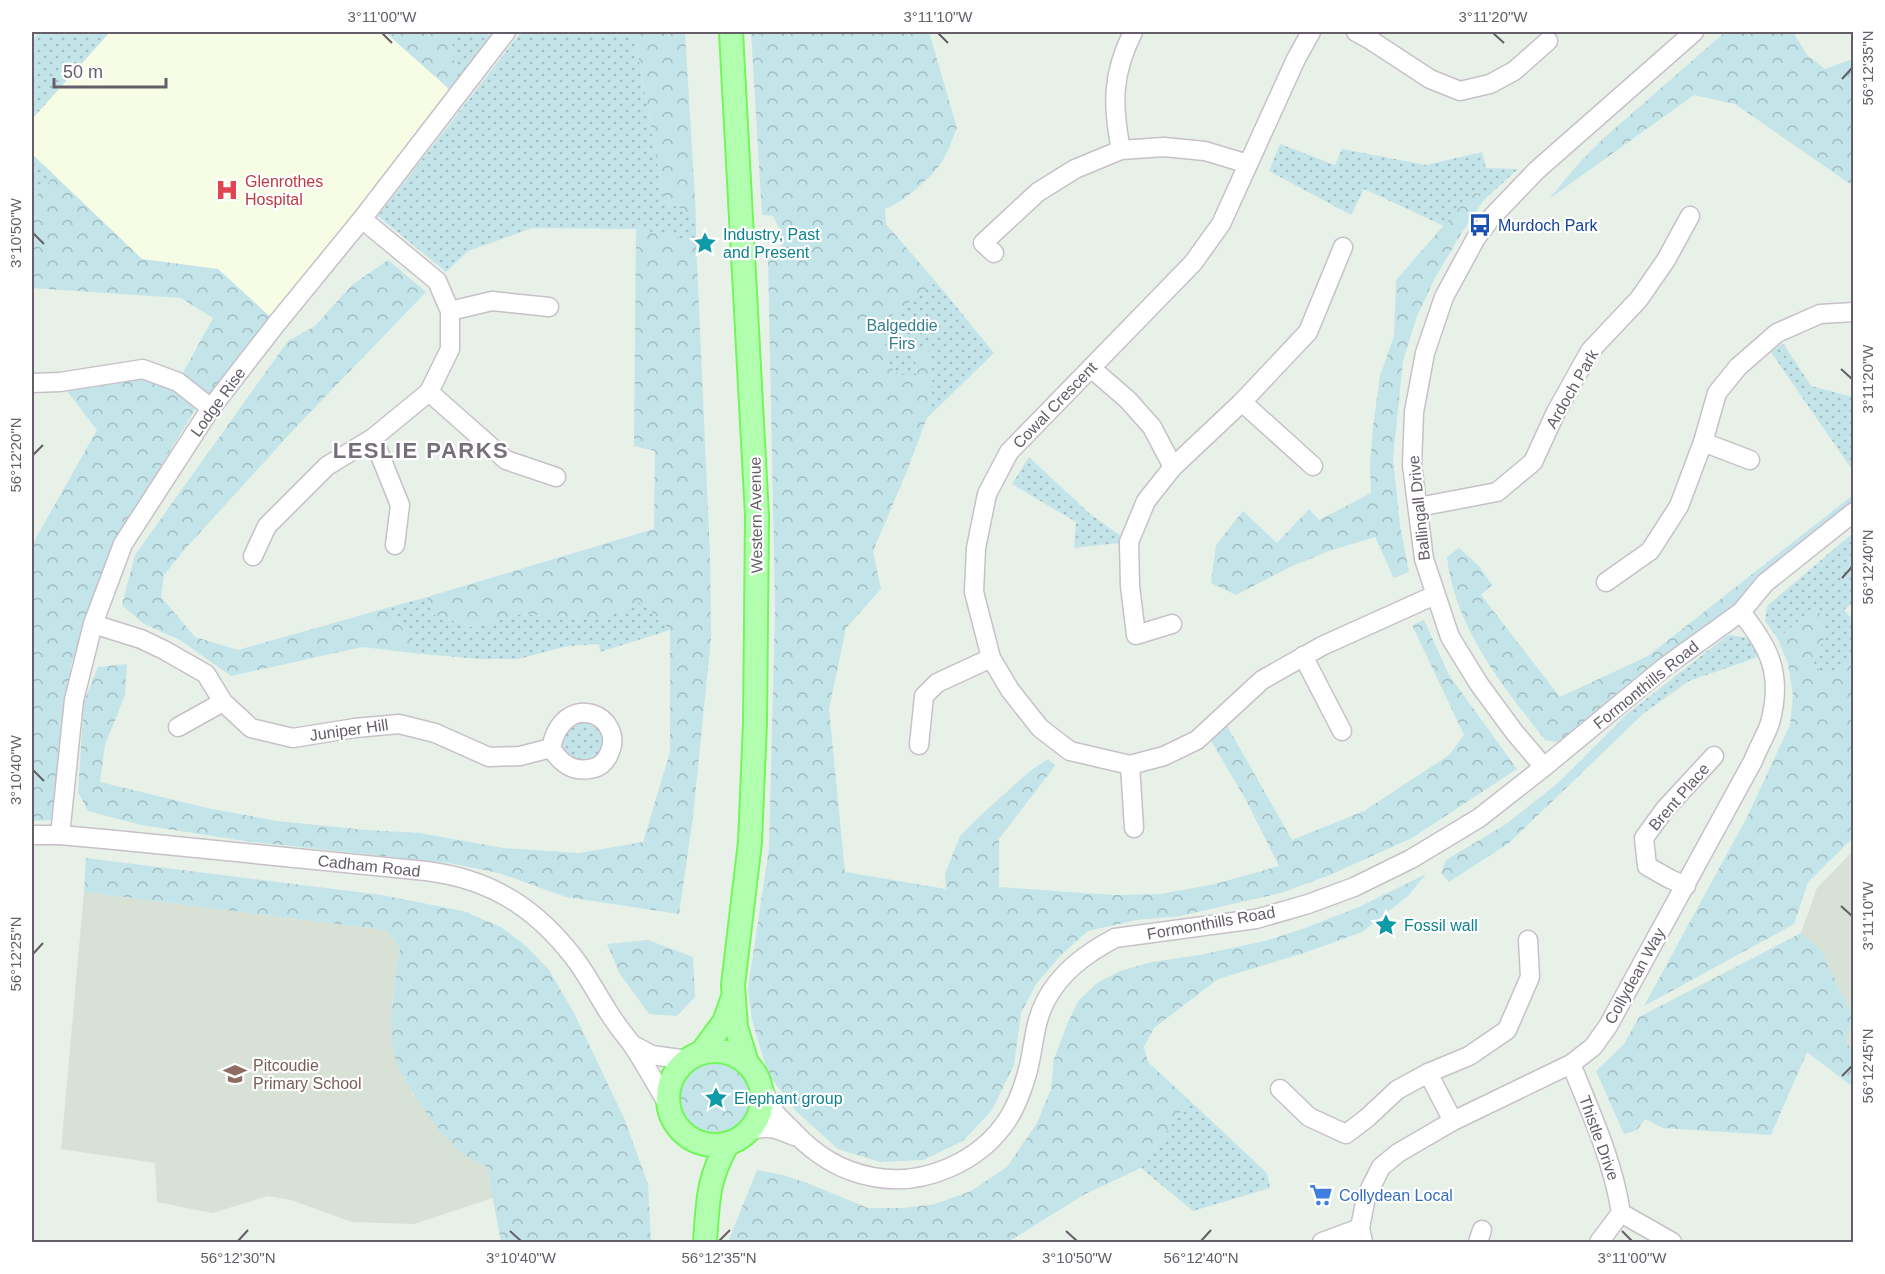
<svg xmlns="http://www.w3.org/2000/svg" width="1885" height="1274" viewBox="0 0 1885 1274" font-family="Helvetica,sans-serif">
  <defs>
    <pattern id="grass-dots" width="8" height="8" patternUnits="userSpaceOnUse" patternTransform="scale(1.5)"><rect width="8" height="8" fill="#c3e4e9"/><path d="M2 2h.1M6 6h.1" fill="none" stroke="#a2bcc1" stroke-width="1.8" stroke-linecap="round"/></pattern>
    <pattern id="forest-crowns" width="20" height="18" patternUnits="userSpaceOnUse" patternTransform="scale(1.5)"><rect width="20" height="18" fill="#c3e4e9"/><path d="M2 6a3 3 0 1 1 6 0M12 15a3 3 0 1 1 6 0" fill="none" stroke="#a2bcc1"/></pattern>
  </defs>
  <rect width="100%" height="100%" fill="#e8f1e7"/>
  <g fill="#d7e1d5">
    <polygon points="1853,851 1853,1054 1846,1040 1853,1017 1821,950 1801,933 1817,888"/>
    <polygon points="84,892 386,930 400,948 392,1003 412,1094 438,1126 463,1154 487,1167 493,1198 414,1224 352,1222 291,1200 268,1196 212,1213 157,1202 155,1163 61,1149"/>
  </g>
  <polygon fill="#f7fde5" points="110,32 385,32 457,96 277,323 218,269 142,259 32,154 32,119"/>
  <g fill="url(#grass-dots)">
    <polygon points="39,32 110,32 32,119 32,41"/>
    <polygon points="451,32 486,32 497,44 457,96"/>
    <polygon points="521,32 634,32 664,200 696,217 696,241 636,229 532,228 468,251 446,272 378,216"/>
    <polygon points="1280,144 1335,165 1342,149 1426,165 1482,152 1486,168 1518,169 1484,200 1474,192 1444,226 1364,189 1351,215 1269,171"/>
    <polygon points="32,154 54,175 32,205"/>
    <polygon points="936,282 994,353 927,418 933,386 927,347 914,349 917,375 900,375 889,366 882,329 887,319"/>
    <polygon points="1783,343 1811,386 1853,397 1853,471 1771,352"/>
    <polygon points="1029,457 1090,514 1129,542 1074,548 1076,522 1012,484"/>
    <polygon points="1853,533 1853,602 1844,610 1853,620 1853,651 1848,666 1823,675 1813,662 1826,634 1811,610 1778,639 1765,621 1767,606"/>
    <polygon points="427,597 432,614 472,627 521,614 599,619 642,602 670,630 600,652 599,644 568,646 518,659 480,659 422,654 387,608"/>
    <polygon points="1728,635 1751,638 1758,657 1689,681 1644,713 1627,714"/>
    <path d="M585,720L597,726L605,739L598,758L581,763C577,761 571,759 568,756C559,748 562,732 571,726C575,723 581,722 585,720Z"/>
    <polygon points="1189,1100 1267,1173 1270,1188 1193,1211 1141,1168"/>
  </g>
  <g fill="url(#forest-crowns)">
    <polygon points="385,32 451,32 457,96"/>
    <polygon points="634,32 685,32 696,217 664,200"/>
    <path d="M751,32H929L957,128C952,139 948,153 941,163C931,178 902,203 885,209L886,224L936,282L887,319L882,329L889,366L900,375H917L914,349L927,347L933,386L927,418L907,471L873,551L881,589L846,628L829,709L845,872L946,889L945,874L960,836L980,816L1030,771L1048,759L1055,766L999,839V887L1115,895L1161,894L1215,884L1279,866L1246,800L1209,737L1226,724L1292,840L1364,811L1449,755L1464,735L1412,625L1424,620L1449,675L1517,769L1412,838L1330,875L1281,893L1180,916L1136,920L1088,931L1061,955L1036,984L1021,1013L1014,1065L992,1110L963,1141L923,1160L880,1162L838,1149L797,1112L768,1074L752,1020L748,989L769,848L775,607L768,257L782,249L779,228L773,216L762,215Z"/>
    <polygon points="1725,32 1793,32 1807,55 1825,69 1853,59 1853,186 1735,104 1694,95 1549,199 1578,164 1605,137"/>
    <polygon points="54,175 142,259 218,269 277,323 211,408 201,400 118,536 86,621 71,666 54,820 32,821 32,545 97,430 60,382 143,369 178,382 213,318 181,298 32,288 32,205"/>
    <polygon points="1474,191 1484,200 1464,229 1435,278 1417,316 1403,361 1393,459 1400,525 1409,572 1394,578 1375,537 1329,551 1290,567 1236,595 1211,583 1216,545 1243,511 1277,543 1309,509 1319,520 1371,493 1370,465 1373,427 1380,376 1394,336 1396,280"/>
    <polygon points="636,229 696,241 710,555 711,638 693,817 679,914 566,897 499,873 448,863 245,841 141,825 88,811 78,792 84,701 98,667 127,664 125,695 105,745 100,782 207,808 277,821 366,830 420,833 503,848 579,853 643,842 670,752 670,630 642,602 599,619 521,614 472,627 432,614 427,597 654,529 655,451 634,446"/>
    <polygon points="388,260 426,292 296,427 185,549 164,575 161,597 195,637 238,650 387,608 422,654 362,647 231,676 180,640 144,624 122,605 135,555 288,341 315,326 352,285"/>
    <path d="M1853,495V501L1840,518L1561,743L1545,740C1502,685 1455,628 1447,557L1459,548L1479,566L1492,585L1481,595L1560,697L1648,656Z"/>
    <polygon points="1811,610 1822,614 1826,634 1813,662 1823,675 1848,666 1853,651 1853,838 1808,882 1794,924 1644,1006 1746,819 1790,725 1793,695 1788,664 1778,639"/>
    <polygon points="1644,713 1509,843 1449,882 1441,873 1446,860 1506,824 1558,783 1627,714"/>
    <path d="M86,858L382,895L463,911L501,927L526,946L549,970L574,1013L624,1118L648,1184L651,1242H501L487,1167C479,1163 470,1159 463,1154C442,1137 398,1079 394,1053C388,1017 395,982 400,948L386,930L84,892Z"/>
    <polygon points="1426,874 1408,896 1362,932 1304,953 1218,979 1154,1028 1144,1047 1148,1062 1189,1100 1141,1168 1085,1194 1008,1242 728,1242 757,1170 783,1175 807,1183 868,1208 903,1208 935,1204 971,1191 1007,1167 1037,1123 1051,1089 1054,1059 1066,1027 1078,1001 1097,983 1120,971 1152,962 1199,955 1265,941 1305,928 1359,907"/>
    <polygon points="1801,933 1821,950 1853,1017 1846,1040 1853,1054 1853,1087 1807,1052 1771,1135 1663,1128 1645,1119 1637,1130 1624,1134 1596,1071 1624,1044 1639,1017"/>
    <polygon points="648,940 693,957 695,997 677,1016 649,1014 620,974 607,944"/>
    <circle cx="715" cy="1097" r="35"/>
  </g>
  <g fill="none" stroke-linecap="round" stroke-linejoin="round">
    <g stroke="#c7c0c8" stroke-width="21">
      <g id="minor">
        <polyline points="1311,32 1296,59 1221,224 1193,263 1009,452 987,494 976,548 974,592 991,658 1010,690 1040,728 1070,751 1130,765 1164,756 1197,740 1262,680 1322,646 1435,595"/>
        <polyline points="1356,32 1369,39 1430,79 1460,91 1490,84 1514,71 1548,41"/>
        <path d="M1121,150C1112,104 1112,74 1133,32"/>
        <polyline points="994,253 983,243 1038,192 1075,169 1121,150 1164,147 1205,151 1248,164"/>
        <polyline points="450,311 492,301 549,307"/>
        <polyline points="1091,368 1128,400 1152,427 1173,467"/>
        <polyline points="32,383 60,382 143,369 178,382 211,408"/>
        <polyline points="429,392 506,460 556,477"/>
        <polyline points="1242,402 1313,466"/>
        <polyline points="373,438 400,505 395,545"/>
        <polyline points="1703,442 1750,460"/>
        <polyline points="1418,507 1497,492 1533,462 1556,412 1590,351 1639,299 1666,260 1690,216"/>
        <polyline points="253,556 267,526 327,466 373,438 429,392 450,349 450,311 437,281 362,219"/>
        <polyline points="1606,582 1650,551 1679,506 1703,442 1717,393 1738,367 1777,333 1820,314 1854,312"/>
        <path d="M93,624L141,639L164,650L206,674L223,702L251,728L293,738L355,728L399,724L435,733L489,757L520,756L551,748C564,687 627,716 609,754C605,763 599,768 589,769C571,772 560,762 551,748"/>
        <polyline points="1172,624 1136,635 1130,586 1129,542 1146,501 1173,467 1242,402 1308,332 1343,247"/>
        <polyline points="1303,656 1342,731"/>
        <polyline points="178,727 223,702"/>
        <polyline points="919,745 924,696 937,683 991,658"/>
        <polyline points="1130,765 1134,828"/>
        <polyline points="1544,767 1515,733 1479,684 1450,637 1424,559 1412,465 1414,412 1425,353 1444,297 1476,238 1491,218 1537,170 1694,32"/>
        <path d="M32,835H60L115,840L426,871C492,879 538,909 578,963C589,979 599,997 609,1013C616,1024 623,1033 631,1043C645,1063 656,1085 669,1106"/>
        <polyline points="60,835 74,700 93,624 123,544 211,408 277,323 362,219 506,32"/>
        <polyline points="1686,886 1670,879 1647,866 1644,838 1665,809 1714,756"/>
        <polyline points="633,1045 652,1055 687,1060"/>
        <path d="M1571,1064C1591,1113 1613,1161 1621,1213L1599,1242"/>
        <polyline points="1428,1073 1453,1121"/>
        <path d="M761,1086C766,1095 770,1105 776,1114C781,1120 787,1125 792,1130C815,1155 840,1171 873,1177C923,1187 980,1162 1008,1119C1016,1106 1022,1091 1026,1077C1034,1052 1033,1025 1045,1002C1060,972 1087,953 1115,938L1256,919L1308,904L1354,887L1411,859L1479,818L1544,767L1666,666L1741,612L1765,583L1854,512"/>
        <polyline points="1280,1089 1309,1117 1346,1134 1367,1118 1397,1090 1428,1073 1469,1056 1507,1030 1530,977 1528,940"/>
        <path d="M749,1131C768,1125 776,1128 794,1136"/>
        <polyline points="1621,1213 1672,1242"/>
        <polyline points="1322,1242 1360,1228"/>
        <path d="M1363,1242L1360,1228L1366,1197L1381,1167L1398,1153L1453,1121L1571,1064L1593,1047L1608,1026L1753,761C1758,748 1766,735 1770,723C1783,675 1770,648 1741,612"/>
        <polyline points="1478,1242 1482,1230"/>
      </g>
    </g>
    <g stroke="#72f75a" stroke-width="26">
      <g id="major">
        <polyline points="731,32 757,516 755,723 750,842 733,985 736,1027 747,1063"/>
        <circle cx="715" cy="1098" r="47"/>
        <polyline points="701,1053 724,1022 732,1000"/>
        <path d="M705,1242C708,1202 707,1180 728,1143"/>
      </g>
    </g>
    <use href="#minor" stroke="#fff" stroke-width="18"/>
    <use href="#major" stroke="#b1ffae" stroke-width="22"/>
  </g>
  <path fill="none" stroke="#655e68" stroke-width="2" d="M382,33L392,43M938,33L948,43M1493,33L1504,43M1842,79L1852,68M33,233L44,244M1841,369L1852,379M33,455L43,445M1842,578L1852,567M33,770L44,781M1841,906L1852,916M33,954L43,943M1842,1076L1852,1066M510,1231L521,1241M1066,1231L1077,1241M1622,1231L1632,1241M238,1241L248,1230M719,1241L730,1230M1201,1241L1211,1230"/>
  <defs>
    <g id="hospital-bare" transform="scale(1.8)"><path d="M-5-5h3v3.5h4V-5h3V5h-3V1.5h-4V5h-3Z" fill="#e0444e" stroke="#fff" stroke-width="2.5" paint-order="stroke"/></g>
    <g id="bus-bare" transform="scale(1.8)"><path d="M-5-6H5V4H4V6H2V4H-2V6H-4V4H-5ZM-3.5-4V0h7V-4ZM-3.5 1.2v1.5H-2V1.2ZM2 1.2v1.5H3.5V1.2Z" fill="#1a4fb4" stroke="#fff" stroke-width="2.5" paint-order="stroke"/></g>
    <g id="sight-bare" transform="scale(1.8)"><path d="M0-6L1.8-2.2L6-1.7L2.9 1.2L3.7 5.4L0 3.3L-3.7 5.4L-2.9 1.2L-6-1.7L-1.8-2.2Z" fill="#0f9aa8" stroke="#fff" stroke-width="2.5" paint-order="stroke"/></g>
    <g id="school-bare" transform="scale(1.8)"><path d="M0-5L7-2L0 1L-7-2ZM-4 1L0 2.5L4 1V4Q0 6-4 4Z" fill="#8d6e63" stroke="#fff" stroke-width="2.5" paint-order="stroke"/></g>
    <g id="supermarket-bare" transform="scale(1.8)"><path d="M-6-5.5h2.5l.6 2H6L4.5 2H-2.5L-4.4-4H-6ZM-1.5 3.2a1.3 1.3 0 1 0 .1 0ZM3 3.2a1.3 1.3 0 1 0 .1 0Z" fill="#3f7fe0" stroke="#fff" stroke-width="2.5" paint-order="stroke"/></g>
  </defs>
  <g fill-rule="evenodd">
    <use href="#hospital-bare" x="227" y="190"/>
    <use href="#bus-bare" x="1480" y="225"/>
    <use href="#sight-bare" x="705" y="243"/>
    <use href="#sight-bare" x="1386" y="925"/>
    <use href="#school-bare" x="235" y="1074"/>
    <use href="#sight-bare" x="716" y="1098"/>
    <use href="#supermarket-bare" x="1321" y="1195"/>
  </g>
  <g text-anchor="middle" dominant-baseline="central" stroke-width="4.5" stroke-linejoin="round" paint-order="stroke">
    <g font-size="16" fill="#be3a42" stroke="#fff" text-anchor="start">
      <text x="245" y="181">Glenrothes<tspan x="245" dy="18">Hospital</tspan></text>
    </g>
    <g font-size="16" fill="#164399" stroke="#fff" text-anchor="start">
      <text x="1498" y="225">Murdoch Park</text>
    </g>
    <g font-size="16" fill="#0d838f" stroke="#fff" text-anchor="start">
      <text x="723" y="234">Industry, Past<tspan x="723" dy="18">and Present</tspan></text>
      <text x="1404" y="925">Fossil wall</text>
      <text x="734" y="1098">Elephant group</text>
    </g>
    <g font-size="16" fill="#358091" stroke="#fff">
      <text x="902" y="325">Balgeddie<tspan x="902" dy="18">Firs</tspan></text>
    </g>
    <g font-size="16" fill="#655e68" stroke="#fff">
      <text transform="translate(1572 389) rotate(-60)">Ardoch Park</text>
      <text transform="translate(218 402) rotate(-54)">Lodge Rise</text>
      <text transform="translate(1055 405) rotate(-46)">Cowal Crescent</text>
      <text transform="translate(1419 508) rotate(-96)">Ballingall Drive</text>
      <text transform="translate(756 515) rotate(-91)">Western Avenue</text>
      <text transform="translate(1646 685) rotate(-39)">Formonthills Road</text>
      <text transform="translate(349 730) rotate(-8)">Juniper Hill</text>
      <text transform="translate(1679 797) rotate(-49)">Brent Place</text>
      <text transform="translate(369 866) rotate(6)">Cadham Road</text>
      <text transform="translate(1211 923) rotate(-10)">Formonthills Road</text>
      <text transform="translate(1635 976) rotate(-61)">Collydean Way</text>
      <text transform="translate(1599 1138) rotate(70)">Thistle Drive</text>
    </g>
    <g font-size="16" fill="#785e54" stroke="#fff" text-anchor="start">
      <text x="253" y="1065">Pitcoudie<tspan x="253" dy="18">Primary School</tspan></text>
    </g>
    <g font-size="16" fill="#366cbe" stroke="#fff" text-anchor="start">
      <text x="1339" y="1195">Collydean Local</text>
    </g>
    <g font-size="22" font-weight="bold" letter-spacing="1.5" fill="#766f7a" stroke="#fff">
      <text x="421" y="450">LESLIE PARKS</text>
    </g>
  </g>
  <rect width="1885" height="1274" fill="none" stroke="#ffffff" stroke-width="66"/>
  <path d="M54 78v9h112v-9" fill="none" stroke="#655e68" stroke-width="3"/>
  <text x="63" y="78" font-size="18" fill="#655e68" stroke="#ffffff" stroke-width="4.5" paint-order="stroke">50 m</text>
  <rect x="33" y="33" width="1819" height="1208" fill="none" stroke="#655e68" stroke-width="2"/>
  <g font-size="15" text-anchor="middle" fill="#655e68">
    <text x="382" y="22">3°11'00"W</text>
    <text x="938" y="22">3°11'10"W</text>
    <text x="1493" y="22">3°11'20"W</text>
    <text transform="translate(1868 68) rotate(-90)" y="5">56°12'35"N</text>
    <text transform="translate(16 233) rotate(-90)" y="5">3°10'50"W</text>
    <text transform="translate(1868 379) rotate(-90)" y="5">3°11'20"W</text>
    <text transform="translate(16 455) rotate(-90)" y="5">56°12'20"N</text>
    <text transform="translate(1868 567) rotate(-90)" y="5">56°12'40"N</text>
    <text transform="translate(16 770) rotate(-90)" y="5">3°10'40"W</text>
    <text transform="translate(1868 916) rotate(-90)" y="5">3°11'10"W</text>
    <text transform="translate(16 954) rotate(-90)" y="5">56°12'25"N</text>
    <text transform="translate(1868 1066) rotate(-90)" y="5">56°12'45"N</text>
    <text x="238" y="1263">56°12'30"N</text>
    <text x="521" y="1263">3°10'40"W</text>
    <text x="719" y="1263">56°12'35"N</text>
    <text x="1077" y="1263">3°10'50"W</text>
    <text x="1201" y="1263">56°12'40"N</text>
    <text x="1632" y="1263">3°11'00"W</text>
  </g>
</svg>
